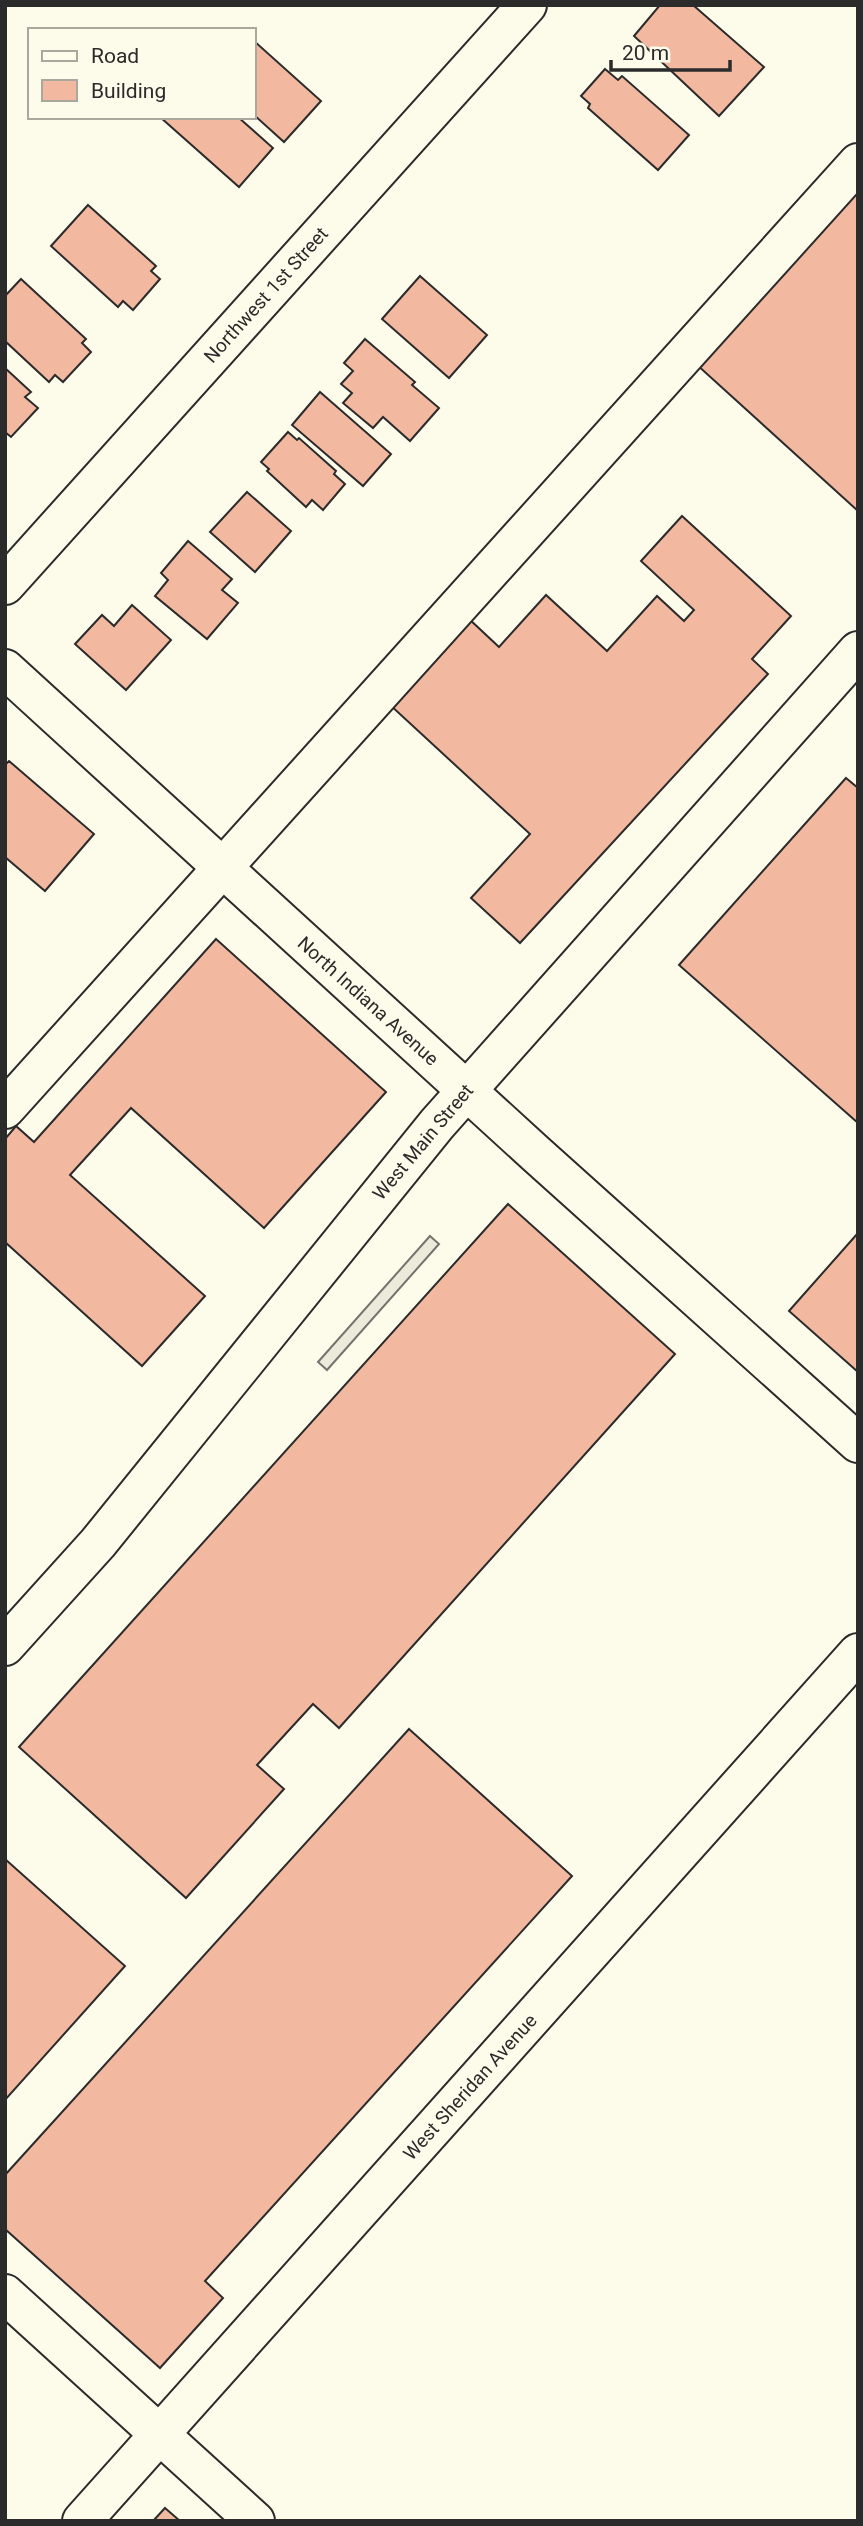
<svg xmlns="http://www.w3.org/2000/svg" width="863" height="2526" viewBox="0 0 863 2526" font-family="Roboto,sans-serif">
  <rect width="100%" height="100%" fill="#fdfbea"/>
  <polygon fill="#eceadb" stroke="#74746e" stroke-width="2" points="430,1236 439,1244 327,1370 318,1362"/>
  <g fill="#f2b8a0" stroke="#2b2b2b" stroke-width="2">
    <polygon points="660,5 693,5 764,67 719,116 634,36"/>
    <polygon points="254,41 321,101 284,142 254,115"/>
    <polygon points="605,69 618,80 622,76 689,135 658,170 588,108 590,104 581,96"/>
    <polygon points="160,117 238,117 273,148 239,187"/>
    <polygon points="858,187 858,511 696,364"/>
    <polygon points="88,205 156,266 151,271 160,279 133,310 123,301 118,307 51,246"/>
    <polygon points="420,276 487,335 449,378 382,319"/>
    <polygon points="21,279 86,339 82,343 91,352 63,382 55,375 49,382 5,341 5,296"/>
    <polygon points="365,339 415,382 412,385 439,408 410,441 383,417 373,428 343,403 352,393 341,384 353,371 344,363"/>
    <polygon points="5,368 31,392 25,397 38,408 11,437 5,432"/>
    <polygon points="320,392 391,454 363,486 292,425"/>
    <polygon points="288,432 297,440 299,438 336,471 334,474 345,484 323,510 312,500 306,507 267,471 269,469 261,462"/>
    <polygon points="247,492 291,531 255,572 210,532"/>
    <polygon points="682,516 791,616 752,659 768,674 520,943 471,898 530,834 389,704 468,618 499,647 546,595 607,651 657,596 684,621 694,610 641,561"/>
    <polygon points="188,541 232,579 222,590 238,603 207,639 155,596 168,580 161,573"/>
    <polygon points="132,605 171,640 126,690 75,644 102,615 114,626"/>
    <polygon points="9,761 94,834 45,891 5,857 5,765"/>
    <polygon points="846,778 858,788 858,1123 679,965"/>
    <polygon points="216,939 386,1092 264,1228 131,1108 70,1175 205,1296 142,1366 5,1242 5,1139 16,1126 34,1142"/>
    <polygon points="508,1204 675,1354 339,1728 313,1704 257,1765 284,1789 186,1898 19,1747"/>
    <polygon points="858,1233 858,1372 789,1311"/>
    <polygon points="409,1729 572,1876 205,2281 223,2298 160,2368 5,2229 5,2175"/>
    <polygon points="5,1859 125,1966 5,2100"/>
    <polygon points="165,2508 180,2521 153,2521"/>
  </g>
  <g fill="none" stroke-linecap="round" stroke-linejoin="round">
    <g stroke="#2b2b2b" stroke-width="42">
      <g id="minor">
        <polyline points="5,585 527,5"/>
        <polyline points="5,669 535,1153 858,1443"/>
        <polyline points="5,1109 858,163"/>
        <polyline points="5,2294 255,2521"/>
        <polyline points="82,2521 858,1653"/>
      </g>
    </g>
    <g stroke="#2b2b2b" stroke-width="42">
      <polyline id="major" points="5,1646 98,1543 437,1124 858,651"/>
    </g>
    <use href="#minor" stroke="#fdfbea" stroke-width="38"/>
    <use href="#major" stroke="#fdfbea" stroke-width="38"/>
  </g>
  <g text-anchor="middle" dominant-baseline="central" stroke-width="5" stroke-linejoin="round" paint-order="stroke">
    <g font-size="19" fill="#2b2b2b" stroke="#fdfbea">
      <text transform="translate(266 295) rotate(-48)">Northwest 1st Street</text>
      <text transform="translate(368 1001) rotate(42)">North Indiana Avenue</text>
      <text transform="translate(423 1142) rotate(-50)">West Main Street</text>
      <text transform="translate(470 2087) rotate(-48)">West Sheridan Avenue</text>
    </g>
  </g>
  <rect width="863" height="2526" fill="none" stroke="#2b2b2b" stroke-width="14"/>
  <rect x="28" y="28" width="228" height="91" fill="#fdfbea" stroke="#a9a89e" stroke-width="2"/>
  <rect x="42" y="51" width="35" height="10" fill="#fdfbea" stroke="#a9a89e" stroke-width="2"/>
  <text x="91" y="63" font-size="21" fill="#2b2b2b">Road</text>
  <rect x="42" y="80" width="35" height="21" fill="#f2b8a0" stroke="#a9a89e" stroke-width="2"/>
  <text x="91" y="98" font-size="21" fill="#2b2b2b">Building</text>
  <path d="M611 60v10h119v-10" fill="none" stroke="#2b2b2b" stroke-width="3.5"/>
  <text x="622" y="60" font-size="21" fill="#2b2b2b" stroke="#fdfbea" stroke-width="5" paint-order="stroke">20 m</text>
</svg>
